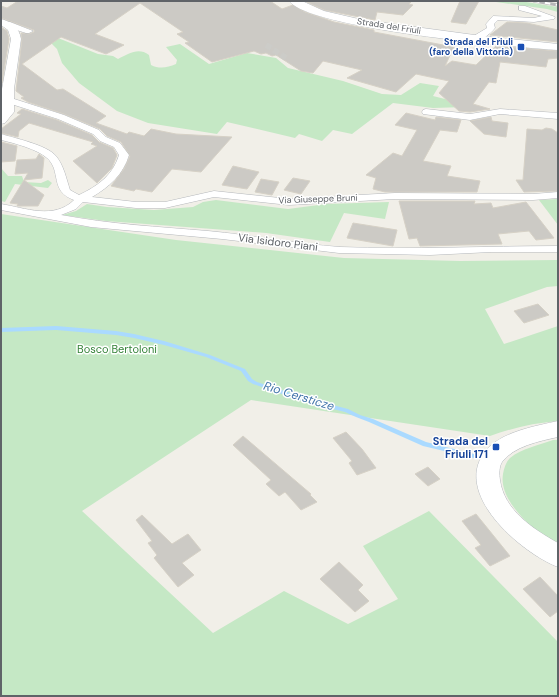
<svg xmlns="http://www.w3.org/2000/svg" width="559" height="697" viewBox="0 0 559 697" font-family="'DM Sans',sans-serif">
  <rect width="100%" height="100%" fill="#f1efe8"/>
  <g fill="#c5e8c5">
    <polygon points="489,1 520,1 558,7 558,12 547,9"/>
    <path d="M43,32L98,54L113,56L118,59C129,54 138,47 149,55L151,65C159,69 167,68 176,64L177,60L166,47L180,44L209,64L247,53L276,58L288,68L343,81L382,94L401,95L420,83L439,86L433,96L465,104V107L433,108L393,103L352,134L333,130L322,141L299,134L295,138L227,122L217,134L148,123L117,111L79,83L62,63L57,49L52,44L32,36Z"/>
    <polygon points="1,168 8,176 22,176 24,182 41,183 48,180 52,183 48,188 15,184 5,202 1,201"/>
    <polygon points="558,199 558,225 539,200"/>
    <polygon points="216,200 288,209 326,204 389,202 385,219 344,213 330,242 266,233 106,221 62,215 76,211 87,204 107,207 154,210 193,207 203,202"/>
    <path d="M1,214L176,240L344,258L460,261L558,260V286L547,287L485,309L504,344L558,326V421C534,423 512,428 490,436L251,400L82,511L213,633L284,591L348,624L398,599L363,546L429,511L558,642V696H1Z"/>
    <path d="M553,440H558V548C538,533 498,503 503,474C504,468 506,462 510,458C522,448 540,445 553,440Z"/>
  </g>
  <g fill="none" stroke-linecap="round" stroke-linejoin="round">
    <polygon fill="#aadaff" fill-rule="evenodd" points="56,326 116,331 134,334 164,341 210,355 245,369 252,379 257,382 306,398 348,409 360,415 373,419 426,442 478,455 480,455 481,457 480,459 478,459 423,446 369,422 356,417 345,412 305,402 253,384 248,381 241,371 206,357 164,345 134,338 116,335 56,330 1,332 1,328"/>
  </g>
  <g fill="#cccac5" stroke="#d6d1c6">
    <polygon points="18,1 270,1 282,9 293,5 305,12 334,22 374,30 374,32 454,47 445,66 452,61 476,65 496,46 558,51 558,58 548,59 546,67 500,62 496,83 489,82 473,104 490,109 470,112 459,111 439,93 449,81 416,74 396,92 347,78 362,70 323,61 313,73 301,71 276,55 272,56 266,53 261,54 254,51 212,62 185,43 189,42 177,34 183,32 140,3 95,34 124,45 106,54 61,37 22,64 57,90 63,89 106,116 96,123 127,134 129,132 144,136 151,129 176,134 232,137 201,172 172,169 152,192 136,189 134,191 111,186 124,169 130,156 121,142 107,136 100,129 64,114 28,102 21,98 24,97 16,91 22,39 21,33 29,34 34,32 34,30 1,18 1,6 7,8"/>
    <polygon points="412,1 409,4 413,5 403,15 377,12 375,20 324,10 307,2"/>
    <polygon points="460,1 479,1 466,24 451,22"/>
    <polygon points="507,22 527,23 558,30 558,42 490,35"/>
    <polygon points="1,27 7,31 9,39 2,83"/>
    <polygon points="22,109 57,120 92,135 99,142 113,148 117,155 112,168 97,183 73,161 97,146 91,144 93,142 29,123 19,131 18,137 1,133 1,129 21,114 17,113"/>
    <polygon points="406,113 435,120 436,117 461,120 457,132 440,130 423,161 451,166 447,176 480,181 477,192 385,192 373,189 376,178 366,175 393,153 402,156 417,130 395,125"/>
    <polygon points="491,117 492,121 508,123 506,137 484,134 470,121"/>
    <polygon points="546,128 552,129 558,133 558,191 524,192 516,180 523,180 527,129 542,130"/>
    <polygon points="1,142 17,146 15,161 1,162"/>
    <polygon points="39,154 44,158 42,178 24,180 28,173 15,174 17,160 36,159"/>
    <polygon points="233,166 259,172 247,189 222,185"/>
    <polygon points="293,178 310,181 301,194 284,190"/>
    <polygon points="261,179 279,182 272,195 255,192"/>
    <polygon points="24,180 44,195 38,206 17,206 18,204 10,203"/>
    <polygon points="399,201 475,201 474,204 491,203 493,208 526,202 554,238 536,240 529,231 498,234 502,244 420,246 417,238 409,239"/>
    <polygon points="353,223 397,230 393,246 347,238"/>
    <polygon points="538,304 549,315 524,323 514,311"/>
    <polygon points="346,432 362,449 376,468 357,475 349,463 352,461 333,438"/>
    <polygon points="243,436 311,494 310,495 317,502 301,510 285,492 279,496 266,484 271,480 233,445"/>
    <polygon points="428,467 440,479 428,486 415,474"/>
    <polygon points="476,514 510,556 490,566 475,548 481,545 462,521"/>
    <polygon points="142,515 172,544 188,534 201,550 182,563 194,575 178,587 154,558 157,555 148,543 152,541 136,520"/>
    <polygon points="339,562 363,585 358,590 369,601 355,612 320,579"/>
    <polygon points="540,577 558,596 558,611 550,617 523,589"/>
  </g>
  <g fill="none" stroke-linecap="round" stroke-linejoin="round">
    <polyline stroke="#ccccc8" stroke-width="6" stroke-dasharray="6 3" stroke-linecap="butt" points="266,45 286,58"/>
    <g stroke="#b5b8bc" stroke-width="1">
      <g id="minor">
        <path d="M519,6H525L555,17L554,19L534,22L498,20L494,24L495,28C490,34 481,42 472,41V37L487,28L486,24L493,16L534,18L542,16L519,10Z"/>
        <polygon points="4,22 10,22 33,31 29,33 26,33 4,26"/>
        <path d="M8,97L64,115L99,130L106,137L120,143L129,155C123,175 109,187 92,197L136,202H165L214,191L289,199L395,193L533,194L558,192V198L533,200L395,199L289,205L214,197L165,208H136L83,202L76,209L61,215C109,224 159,227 208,231C252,235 296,244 340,247C413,250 485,246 558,246V252H491L430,255L339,253L222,239L91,227L1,210V204C25,208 54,220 74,200C49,191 62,171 47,158C37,149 14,143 1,140V134C14,138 47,145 56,156C64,166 66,178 70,190L79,195C98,186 113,175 119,155L114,147L100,141L93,134L58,119L5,102L4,100L5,98Z"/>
        <polygon points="426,109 470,114 500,109 558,113 558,119 500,114 470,120 423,114 422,112 423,110"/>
      </g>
    </g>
    <g stroke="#b5b8bc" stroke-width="1">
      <path id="tertiary" d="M1,19C12,22 19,27 21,39L14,89V112L5,123L1,124L2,89L11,39L8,30L1,25Z"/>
    </g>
    <g stroke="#b6babf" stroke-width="1">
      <g id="secondary">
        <path d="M289,1H302L324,11L363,20L482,36L558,44V50C515,47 311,29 289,1Z"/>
        <path d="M558,421V437C540,441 514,446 502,462C499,467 499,474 500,480C504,510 533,529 558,543V567C521,553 448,491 488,448C505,431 536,426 558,421Z"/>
      </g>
    </g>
    <use href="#minor" fill="#fff" fill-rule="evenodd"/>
    <use href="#tertiary" fill="#fff" fill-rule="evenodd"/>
    <use href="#secondary" fill="#fff" fill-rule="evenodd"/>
    <g stroke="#b6b7b8" stroke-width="3">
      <polyline id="rail" points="534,1 558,5"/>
    </g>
    <use href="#rail" stroke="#fff" stroke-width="2" stroke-dasharray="5.5" stroke-linecap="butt"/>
  </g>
  <g fill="#1a4fb4" stroke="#fff" stroke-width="1.5">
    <rect x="517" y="43" width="8" height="8" rx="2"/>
    <rect x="492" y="443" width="8" height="8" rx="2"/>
  </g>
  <g text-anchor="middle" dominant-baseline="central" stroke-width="3" stroke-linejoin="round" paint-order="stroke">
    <g font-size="9" fill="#5f6368" stroke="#fff">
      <text transform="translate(389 26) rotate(9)">Strada del Friuli</text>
      <text transform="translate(318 199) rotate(-2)">Via Giuseppe Bruni</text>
    </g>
    <g font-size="9" font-weight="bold" fill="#164399" stroke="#fff" text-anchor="end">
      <text x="513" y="42">Strada del Friuli<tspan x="513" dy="10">(faro della Vittoria)</tspan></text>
    </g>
    <g font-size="11" fill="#5f6368" stroke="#fff">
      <text transform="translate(278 242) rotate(7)">Via Isidoro Piani</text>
    </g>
    <g font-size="11" fill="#348238" stroke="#fff">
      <text x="117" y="349">Bosco Bertoloni</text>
    </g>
    <g font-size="11" font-weight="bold" fill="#164399" stroke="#fff" text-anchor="end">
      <text x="488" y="441">Strada del<tspan x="488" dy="13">Friuli 171</tspan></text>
    </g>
    <g font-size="12" font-style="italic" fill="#4174aa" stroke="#fff">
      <text transform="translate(299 396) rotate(17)">Rio Cersticze</text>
    </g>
  </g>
  <rect width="559" height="697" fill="none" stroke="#5f6368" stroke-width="4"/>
</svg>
